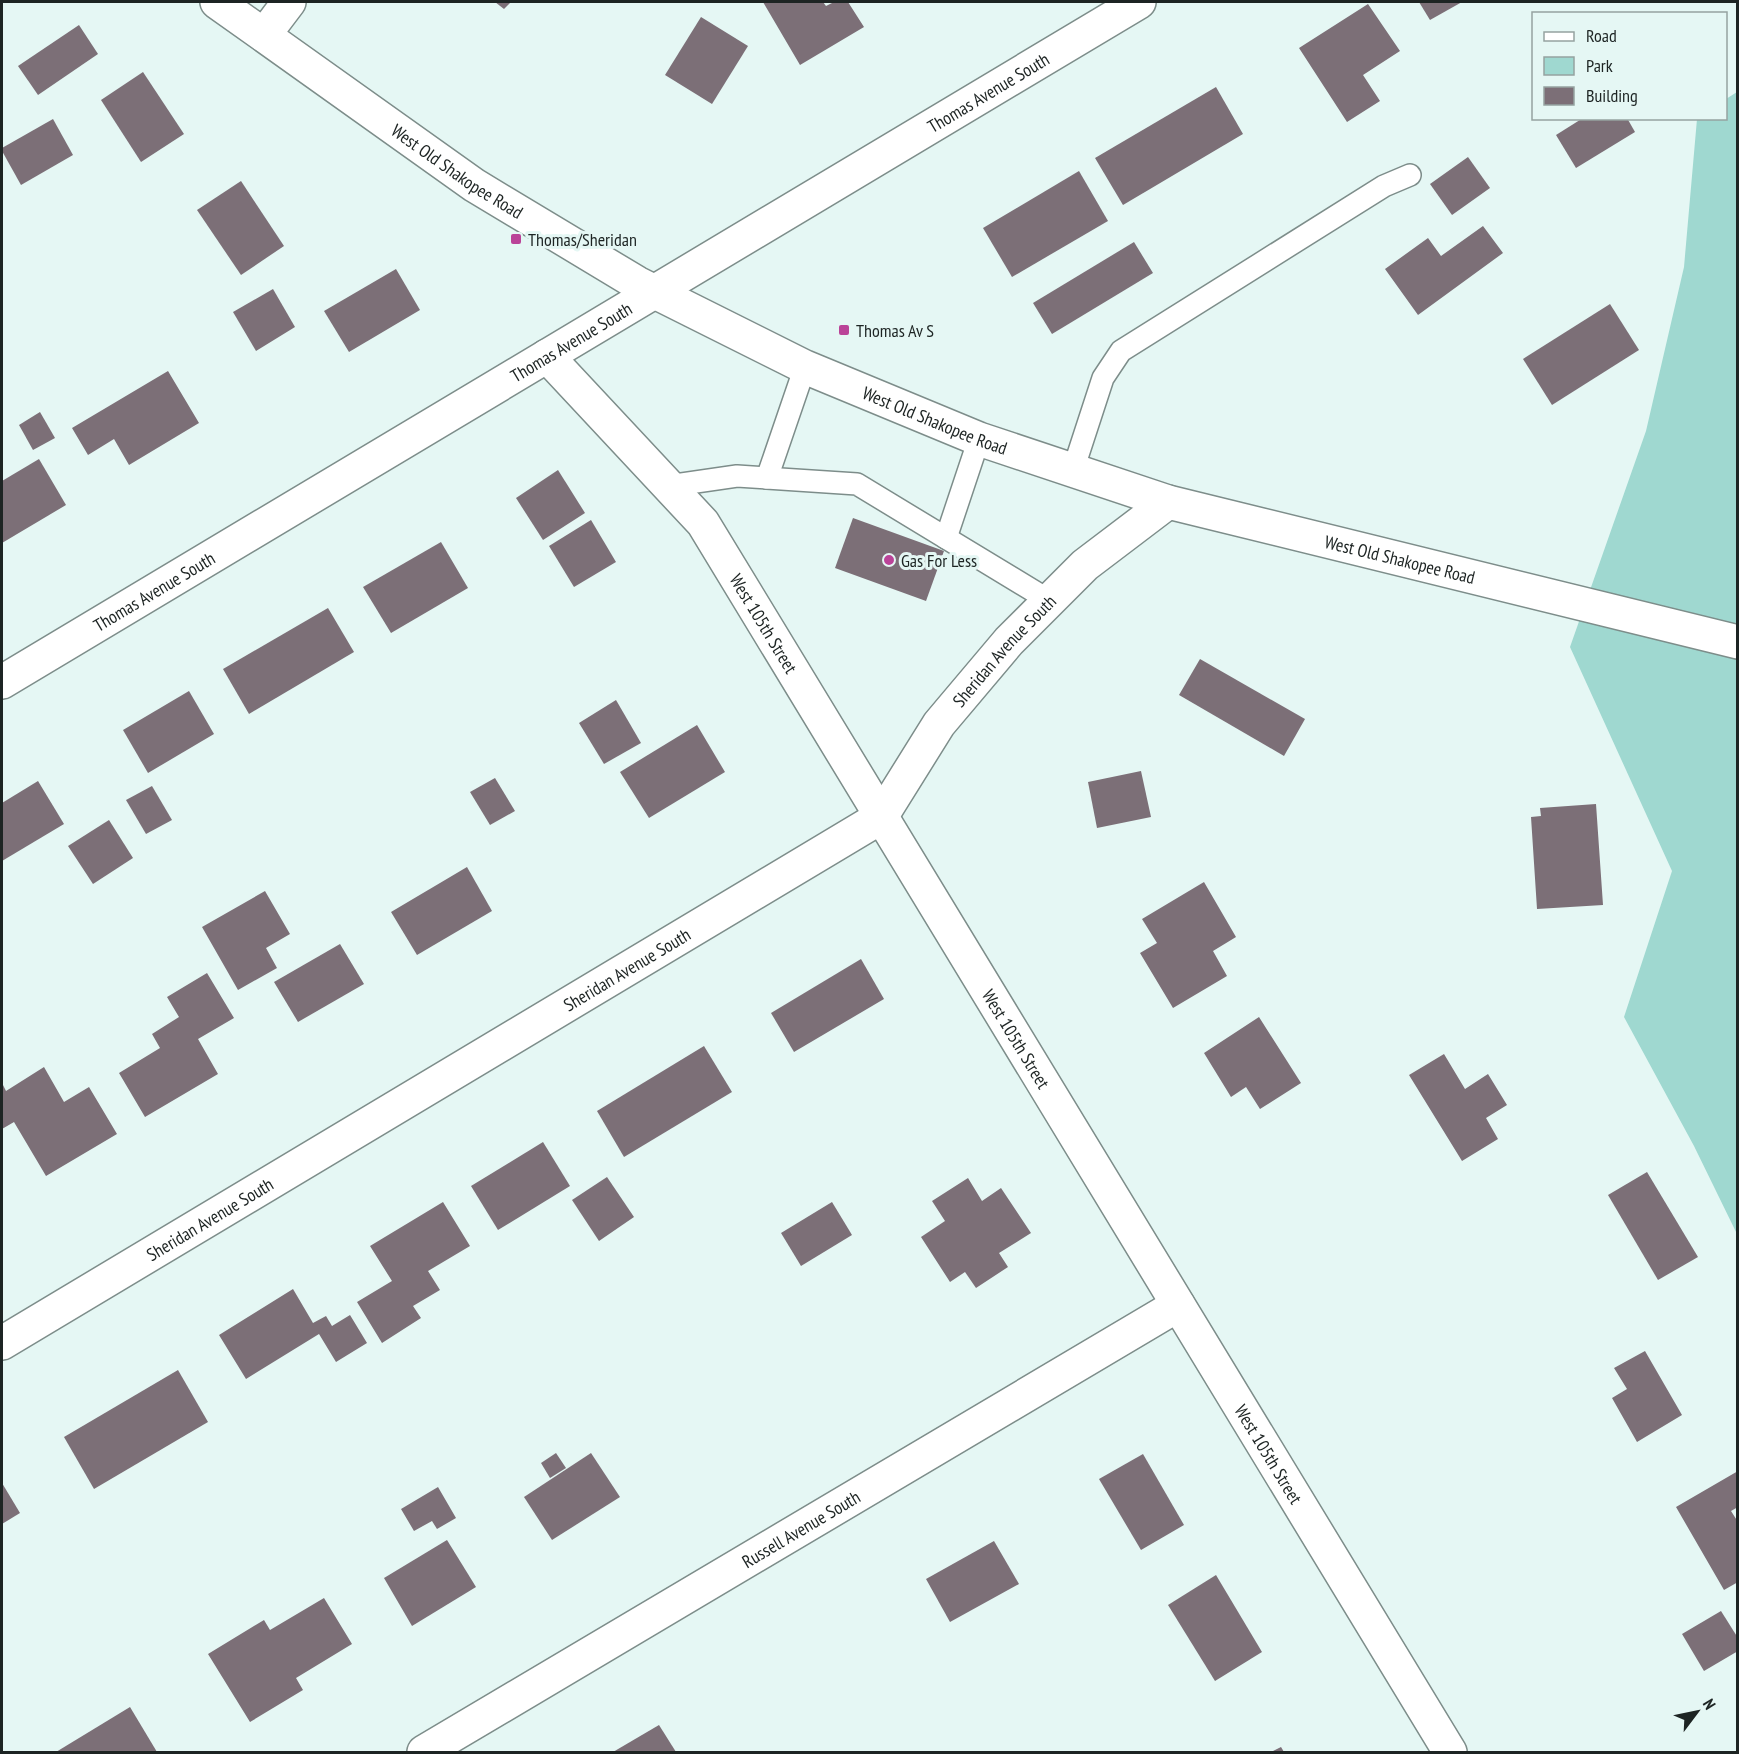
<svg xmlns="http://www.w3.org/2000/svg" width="1739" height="1754" viewBox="0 0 1739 1754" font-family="'PT Sans Narrow',sans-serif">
  <rect width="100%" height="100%" fill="#e5f7f4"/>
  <polygon fill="#9fd8d0" points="1737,92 1737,1234 1694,1146 1624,1017 1672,871 1570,647 1646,431 1684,267 1697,119 1726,118 1726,99"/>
  <g fill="#7c6f77">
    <polygon points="495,2 511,2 504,9"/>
    <polygon points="763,2 823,2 826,6 834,2 848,2 864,27 800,65"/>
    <polygon points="1419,2 1462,2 1430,20"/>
    <polygon points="1368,4 1400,51 1363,75 1380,101 1347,122 1299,48"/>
    <polygon points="701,17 748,46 712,104 665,75"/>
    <polygon points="79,25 98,54 38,95 18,66"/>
    <polygon points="143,72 184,134 141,162 101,100"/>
    <polygon points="1216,87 1243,134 1123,205 1095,158"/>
    <polygon points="1583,118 1627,118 1635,132 1576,168 1556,135"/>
    <polygon points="53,119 73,155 21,185 2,151 2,148"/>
    <polygon points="1468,157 1490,188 1452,215 1430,184"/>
    <polygon points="1079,171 1108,221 1012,277 983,228"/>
    <polygon points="241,181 284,246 241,275 197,210"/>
    <polygon points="1483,226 1503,253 1418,315 1385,269 1428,238 1441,256"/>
    <polygon points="1134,242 1153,273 1052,334 1033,303"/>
    <polygon points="396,269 420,310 349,352 324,311"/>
    <polygon points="273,289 295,327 256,351 233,312"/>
    <polygon points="1610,304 1639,350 1552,405 1523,359"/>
    <polygon points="168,371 199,423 129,465 114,439 88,455 72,428"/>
    <polygon points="40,412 55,438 33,450 19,425"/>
    <polygon points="39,459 66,505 2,543 2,481"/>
    <polygon points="558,470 585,513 543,540 516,498"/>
    <polygon points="853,518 944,551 926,601 835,568"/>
    <polygon points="591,520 616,562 574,587 549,546"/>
    <polygon points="441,542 468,588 391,633 363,587"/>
    <polygon points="328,608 354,652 249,714 223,669"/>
    <polygon points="1200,659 1305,719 1284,756 1179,695"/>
    <polygon points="189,691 214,734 148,773 123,730"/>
    <polygon points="616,700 641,743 604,764 579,723"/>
    <polygon points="697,725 725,772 649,818 620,772"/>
    <polygon points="1141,771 1151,817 1097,828 1088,782"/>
    <polygon points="495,778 515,811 490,825 470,792"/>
    <polygon points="38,781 64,824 2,861 2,803"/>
    <polygon points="152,786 172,820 146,834 126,800"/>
    <polygon points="1596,804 1603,905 1537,909 1531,817 1541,816 1540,808"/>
    <polygon points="109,820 133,858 93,884 68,846"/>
    <polygon points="467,867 492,911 417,955 391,912"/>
    <polygon points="1204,882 1236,937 1213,951 1227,976 1173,1008 1140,953 1157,943 1142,919"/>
    <polygon points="265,891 290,934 266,948 277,968 238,990 202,927"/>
    <polygon points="340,944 364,984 298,1022 274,982"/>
    <polygon points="861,959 884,999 794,1052 771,1013"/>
    <polygon points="207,973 234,1018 198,1039 218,1074 145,1117 119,1073 160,1048 152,1034 179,1017 167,997"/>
    <polygon points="1259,1017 1301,1083 1260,1109 1246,1087 1231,1097 1204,1053"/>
    <polygon points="704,1046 732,1092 624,1157 597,1111"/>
    <polygon points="1444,1054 1465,1089 1488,1074 1507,1105 1486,1118 1498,1139 1462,1161 1409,1075"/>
    <polygon points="44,1067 64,1102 89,1087 117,1134 46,1176 14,1122 2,1129 2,1083 6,1091"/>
    <polygon points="543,1142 570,1186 498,1230 471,1186"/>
    <polygon points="1647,1172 1698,1257 1658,1280 1608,1195"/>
    <polygon points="607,1177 634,1217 599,1241 572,1200"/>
    <polygon points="968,1178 982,1201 1001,1188 1031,1233 999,1253 1008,1267 976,1288 965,1272 950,1282 921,1237 945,1221 932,1201"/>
    <polygon points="443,1202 470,1246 428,1271 440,1290 413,1306 421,1318 382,1343 357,1302 392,1281 370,1246"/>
    <polygon points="832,1202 852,1235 801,1266 781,1233"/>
    <polygon points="293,1289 313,1323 326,1316 332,1326 350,1315 367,1343 336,1362 319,1334 246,1379 219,1335"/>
    <polygon points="1645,1351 1682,1415 1637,1442 1612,1398 1627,1389 1614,1368"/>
    <polygon points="178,1370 208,1422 94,1489 64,1437"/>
    <polygon points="556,1453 566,1468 550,1478 541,1463"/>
    <polygon points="591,1453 620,1497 552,1540 524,1497"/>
    <polygon points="1143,1454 1184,1525 1141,1550 1099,1479"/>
    <polygon points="1738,1471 1738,1507 1731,1511 1738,1522 1738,1582 1724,1590 1676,1507"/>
    <polygon points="2,1483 20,1513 2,1524"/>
    <polygon points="438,1487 456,1518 437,1529 432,1521 414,1531 401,1509"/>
    <polygon points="447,1540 476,1587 412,1626 384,1578"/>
    <polygon points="994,1541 1019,1584 950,1622 926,1579"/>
    <polygon points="1216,1575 1262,1652 1215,1681 1168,1605"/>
    <polygon points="324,1598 352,1644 296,1678 303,1690 250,1722 208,1654 264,1620 270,1630"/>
    <polygon points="1721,1611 1738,1638 1738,1651 1704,1671 1682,1634"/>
    <polygon points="130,1707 157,1752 56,1752"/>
    <polygon points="659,1725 676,1752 613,1752"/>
    <polygon points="1281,1747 1284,1752 1271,1752"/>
  </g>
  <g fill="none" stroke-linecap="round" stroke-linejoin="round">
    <g stroke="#7d8d8a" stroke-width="24">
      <g id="service">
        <polyline points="1073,470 1103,378 1121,351 1384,186 1410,175"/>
        <polyline points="767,478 805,367"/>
        <polyline points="668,486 737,476 857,484 1050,601"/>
        <polyline points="946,538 979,439"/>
      </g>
    </g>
    <g stroke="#7d8d8a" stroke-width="36">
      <g id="minor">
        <polyline points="264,35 289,2"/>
        <path id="s1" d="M547,356L703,523L1450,1752"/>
        <path id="s2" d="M2,682L1139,2"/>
        <path id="s3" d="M2,1343L881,817L939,724L1009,641L1085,565L1168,502"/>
        <path id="s4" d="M424,1752L1178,1305"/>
      </g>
    </g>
    <g stroke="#7d8d8a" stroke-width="36">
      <g id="secondary">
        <path id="s5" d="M217,2L474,185L637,283L805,367L979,439L1168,502L1738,642"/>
      </g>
    </g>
    <use href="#service" stroke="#fff" stroke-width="21"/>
    <use href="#minor" stroke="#fff" stroke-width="33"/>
    <use href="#secondary" stroke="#fff" stroke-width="33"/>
  </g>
  <g fill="#ba4398" stroke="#e5f7f4" stroke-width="2">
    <rect x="510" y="233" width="12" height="12" rx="3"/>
    <rect x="838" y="324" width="12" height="12" rx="3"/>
    <circle cx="889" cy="560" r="6"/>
  </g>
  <g text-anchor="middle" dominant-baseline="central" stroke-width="6" stroke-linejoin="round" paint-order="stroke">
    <g font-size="18" fill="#1d2423" stroke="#e5f7f4">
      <text stroke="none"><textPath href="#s2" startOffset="1149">Thomas Avenue South</textPath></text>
      <text stroke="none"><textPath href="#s5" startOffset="294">West Old Shakopee Road</textPath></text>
      <text stroke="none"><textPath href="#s2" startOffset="663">Thomas Avenue South</textPath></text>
      <text stroke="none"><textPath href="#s5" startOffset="834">West Old Shakopee Road</textPath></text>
      <text stroke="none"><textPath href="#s5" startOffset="1320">West Old Shakopee Road</textPath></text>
      <text stroke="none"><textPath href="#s2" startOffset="177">Thomas Avenue South</textPath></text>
      <text stroke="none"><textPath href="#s1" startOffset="346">West 105th Street</textPath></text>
      <text stroke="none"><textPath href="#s3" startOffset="1232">Sheridan Avenue South</textPath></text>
      <text stroke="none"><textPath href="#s3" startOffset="728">Sheridan Avenue South</textPath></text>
      <text stroke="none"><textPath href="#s1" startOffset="832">West 105th Street</textPath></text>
      <text stroke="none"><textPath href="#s3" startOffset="242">Sheridan Avenue South</textPath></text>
      <text stroke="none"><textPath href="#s1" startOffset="1318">West 105th Street</textPath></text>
      <text stroke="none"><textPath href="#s4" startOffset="438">Russell Avenue South</textPath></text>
    </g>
    <g font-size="18" fill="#1d2423" stroke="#e5f7f4" text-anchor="start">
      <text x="528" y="239">Thomas/Sheridan</text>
      <text x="856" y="330">Thomas Av S</text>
      <text x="901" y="560">Gas For Less</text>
    </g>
  </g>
  <rect width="1739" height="1754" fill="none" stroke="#1d2423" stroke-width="6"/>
  <rect x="1532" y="12" width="195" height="108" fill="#e5f7f4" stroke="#95a3a0" stroke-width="1.5"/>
  <rect x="1544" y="32" width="30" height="9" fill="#ffffff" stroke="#95a3a0" stroke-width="1.5"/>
  <text x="1586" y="42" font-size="18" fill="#1d2423">Road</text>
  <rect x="1544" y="57" width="30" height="18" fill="#9fd8d0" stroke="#95a3a0" stroke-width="1.5"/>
  <text x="1586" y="72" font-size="18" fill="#1d2423">Park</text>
  <rect x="1544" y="87" width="30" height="18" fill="#7c6f77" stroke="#95a3a0" stroke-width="1.5"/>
  <text x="1586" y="102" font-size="18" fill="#1d2423">Building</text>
  <g transform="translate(1697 1712) rotate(58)" stroke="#e5f7f4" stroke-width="4.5" paint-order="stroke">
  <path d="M0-4.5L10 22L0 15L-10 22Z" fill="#1d2423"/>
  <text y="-9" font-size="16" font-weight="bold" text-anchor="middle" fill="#1d2423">N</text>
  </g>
</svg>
